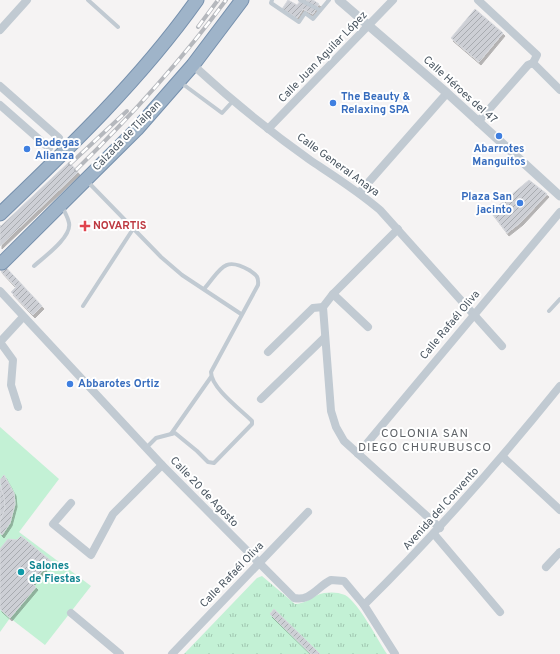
<svg xmlns="http://www.w3.org/2000/svg" width="560" height="654" viewBox="0 0 560 654" font-family="Overpass,sans-serif">
  <defs>
    <pattern id="park-tufts" width="24" height="20" patternUnits="userSpaceOnUse"><rect width="24" height="20" fill="#c3f1d5"/><path d="M3 7l-1-3M5 7V3M7 7l1-3M15 17l-1-3M17 17v-4M19 17l1-3" fill="none" stroke="#a0c6b0"/></pattern>
    <pattern id="building-hatch" width="6" height="6" patternUnits="userSpaceOnUse"><rect width="6" height="6" fill="#cdcfd5"/><path d="M-1 1l2-2M0 6l6-6M5 7l2-2" fill="none" stroke="#a8abb0"/></pattern>
    <filter id="shadow"><feDropShadow dx="2" dy="3" stdDeviation="0" flood-color="#0004"/></filter>
  </defs>
  <rect width="100%" height="100%" fill="#f5f3f3"/>
  <polygon fill="#c3f1d5" points="0,427 59,479 19,532 91,586 45,645 10,618 0,632"/>
  <path fill="url(#park-tufts)" d="M262,576L295,604C307,604 313,595 324,593C331,592 338,592 345,595C359,603 377,639 387,654H184L257,578Z"/>
  <g fill="url(#building-hatch)" stroke="#d7d9de" filter="url(#shadow)">
    <polygon points="288,0 297,5 301,0 313,0 319,4 313,14 303,9 297,18 282,9"/>
    <polygon points="475,9 503,33 479,62 451,38"/>
    <polygon points="69,162 78,172 0,246 0,225 1,226"/>
    <polygon points="529,180 547,194 521,222 507,233 491,212"/>
    <polygon points="0,261 42,306 33,315 11,292 16,287 0,270"/>
    <polygon points="4,475 14,493 15,504 10,523 2,535 0,533 0,521 5,508 0,480"/>
    <polygon points="0,486 4,497 5,508 0,521"/>
    <polygon points="21,536 51,561 32,583 36,587 10,618 0,609 0,549 8,539 17,540"/>
    <polygon points="274,609 320,654 311,654 270,614"/>
  </g>
  <g fill="none" stroke-linecap="round" stroke-linejoin="round">
    <g stroke="#7690ad" stroke-width="15">
      <g id="trunk">
        <path d="M0,214C70,147 141,79 197,0"/>
        <polyline points="2,263 137,129 193,65 242,0"/>
      </g>
    </g>
    <g stroke="#c1cad2" stroke-width="4">
      <polyline points="88,0 118,27"/>
      <polyline points="272,0 271,3 299,22 305,13 313,19 329,0"/>
      <polyline points="300,0 320,10"/>
      <polyline points="180,82 222,113 233,101"/>
      <polyline points="87,181 161,257 182,275 241,314"/>
      <path d="M34,266C44,257 72,237 69,223C68,217 64,211 62,206"/>
      <polyline points="83,306 133,229"/>
      <polyline points="549,311 560,299"/>
      <polyline points="171,434 211,377"/>
      <path d="M146,448L156,438L175,433L197,451L208,462L214,463L252,424V421C241,410 211,388 211,372L258,285C259,276 256,275 249,270C223,255 220,271 204,289"/>
    </g>
    <g stroke="#c1cad2" stroke-width="8">
      <polyline points="478,0 537,55 533,63"/>
      <polyline points="0,30 27,0"/>
      <polyline points="533,63 560,90"/>
      <path d="M193,65C230,99 269,131 310,160C334,176 358,191 380,210L502,346"/>
      <polyline points="0,86 59,138"/>
      <polyline points="0,105 49,148"/>
      <polyline points="478,122 528,65 533,63"/>
      <polyline points="268,129 393,0"/>
      <polyline points="360,192 447,93"/>
      <polyline points="398,229 333,294 323,307 331,411 336,427 344,441 440,528"/>
      <path d="M0,291L162,465L294,598C310,602 318,586 331,580L344,581L364,605L395,654"/>
      <polyline points="333,294 368,327"/>
      <polyline points="0,342 13,360 11,385 18,407"/>
      <polyline points="0,342 23,317"/>
      <polyline points="268,352 313,308 323,307"/>
      <polyline points="261,399 324,338"/>
      <polyline points="358,454 560,212"/>
      <polyline points="503,457 560,510"/>
      <polyline points="71,503 53,524 91,555 113,514 162,465"/>
      <polyline points="434,534 500,612"/>
      <polyline points="546,567 560,552"/>
      <path d="M364,605C434,536 498,463 560,386"/>
      <polyline points="71,613 120,654"/>
      <polyline points="172,654 308,512"/>
    </g>
    <polyline stroke="#c1cad2" stroke-width="9" points="339,0 447,93 560,196"/>
    <use href="#trunk" stroke="#9fb4c9" stroke-width="13"/>
    <g stroke="#b5b8bd" stroke-width="4">
      <g id="rail">
        <polyline points="198,27 218,0"/>
        <polyline points="70,164 127,111"/>
        <path d="M76,170C130,117 181,61 226,0"/>
      </g>
    </g>
    <use href="#rail" stroke="#fff" stroke-width="2.5" stroke-dasharray="8" stroke-linecap="butt"/>
  </g>
  <g fill="#3f7fe0" stroke="#fff" stroke-width="1.5">
    <circle cx="333" cy="103" r="4"/>
    <circle cx="499" cy="136" r="4"/>
    <circle cx="27" cy="149" r="4"/>
    <circle cx="520" cy="203" r="4"/>
    <circle cx="70" cy="384" r="4"/>
  </g>
  <path fill="#e0444e" stroke="#fff" stroke-width="1.5" d="M83 220h4v4h4v4h-4v4h-4v-4h-4v-4h4z"/>
  <circle fill="#0f9aa8" stroke="#fff" stroke-width="1.5" cx="21" cy="572" r="4"/>
  <g text-anchor="middle" dominant-baseline="central" stroke-width="4" stroke-linejoin="round" paint-order="stroke">
    <g font-size="11" fill="#4a5661" stroke="#fff">
      <text transform="translate(323 57) rotate(-46)">Calle Juan Aguilar López</text>
      <text transform="translate(460 90) rotate(42)">Calle Héroes del 47</text>
      <text transform="translate(127 136) rotate(-46)">Calzada de Tlalpan</text>
      <text transform="translate(338 165) rotate(36)">Calle General Anaya</text>
      <text transform="translate(450 325) rotate(-50)">Calle Rafaél Oliva</text>
      <text transform="translate(204 492) rotate(46)">Calle 20 de Agosto</text>
      <text transform="translate(441 509) rotate(-48)">Avenida del Convento</text>
      <text transform="translate(232 575) rotate(-46)">Calle Rafaél Oliva</text>
    </g>
    <g font-size="11" font-weight="bold" fill="#366cbe" stroke="#fff" text-anchor="start">
      <text x="341" y="97">The Beauty &amp;<tspan x="341" dy="13">Relaxing SPA</tspan></text>
      <text x="35" y="143">Bodegas<tspan x="35" dy="13">Alianza</tspan></text>
      <text x="499" y="149" text-anchor="middle">Abarrotes<tspan x="499" dy="13">Manguitos</tspan></text>
      <text x="512" y="197" text-anchor="end">Plaza San<tspan x="512" dy="13">jacinto</tspan></text>
      <text x="78" y="384">Abbarotes Ortiz</text>
    </g>
    <g font-size="11" font-weight="bold" fill="#be3a42" stroke="#fff" text-anchor="start">
      <text x="93" y="226">NOVARTIS</text>
    </g>
    <g font-size="11" font-weight="bold" fill="#0d838f" stroke="#fff" text-anchor="start">
      <text x="29" y="566">Salones<tspan x="29" dy="13">de Fiestas</tspan></text>
    </g>
    <g font-size="12" letter-spacing="1" fill="#5f6368" stroke="#fff">
      <text x="425" y="434">COLONIA SAN<tspan x="425" dy="14">DIEGO CHURUBUSCO</tspan></text>
    </g>
  </g>
</svg>
